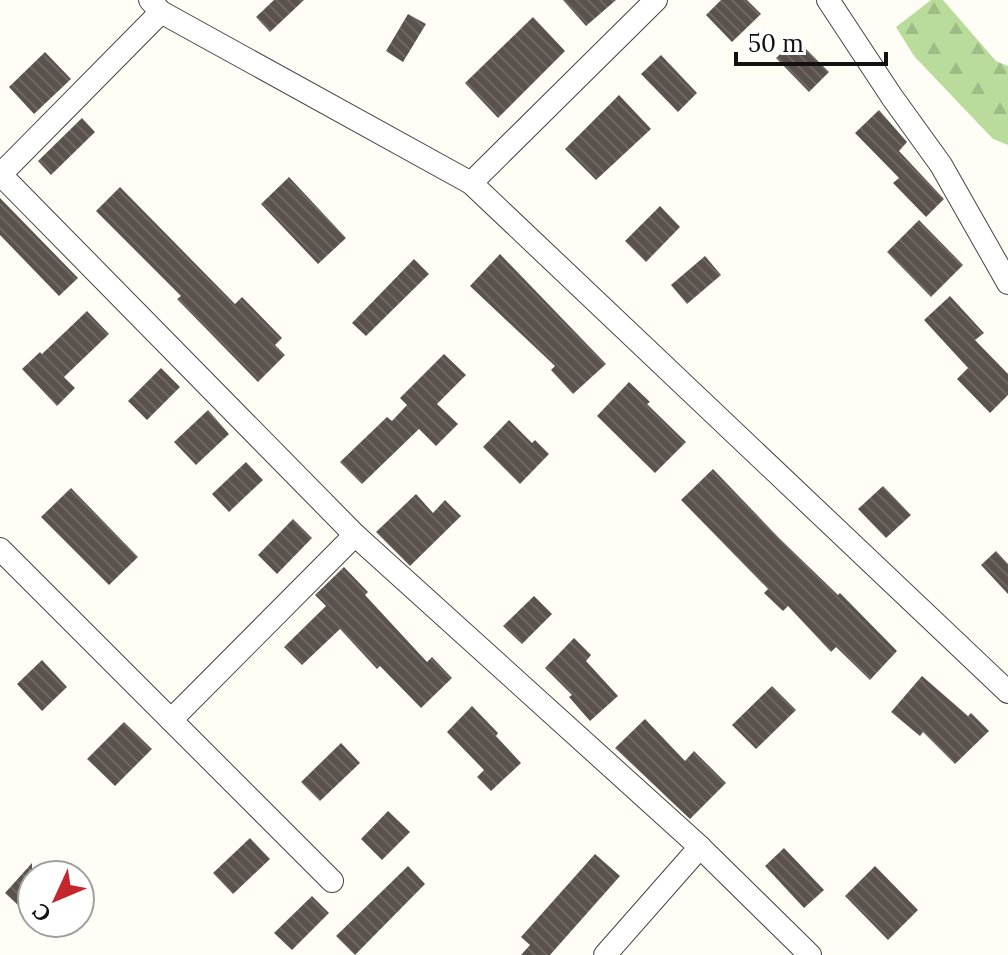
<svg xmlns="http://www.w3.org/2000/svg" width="1008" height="955" viewBox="0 0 1008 955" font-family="Lora,serif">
  <defs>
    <pattern id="forest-firs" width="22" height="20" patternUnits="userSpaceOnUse" patternTransform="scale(2)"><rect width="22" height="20" fill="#b9dc9c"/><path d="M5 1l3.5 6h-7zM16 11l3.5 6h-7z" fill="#9ebc85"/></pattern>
    <pattern id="building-back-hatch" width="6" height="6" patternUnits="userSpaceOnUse" patternTransform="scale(2)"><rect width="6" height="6" fill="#5a524d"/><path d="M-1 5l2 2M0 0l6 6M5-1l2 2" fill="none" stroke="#6d6662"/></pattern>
  </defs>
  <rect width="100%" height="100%" fill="#fffdf5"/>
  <polygon fill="url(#forest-firs)" points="931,0 943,0 996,61 1008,66 1008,145 993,139 914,56 896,27"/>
  <g fill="url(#building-back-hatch)">
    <polygon points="274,0 304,0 270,32 256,17"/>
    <polygon points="563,0 616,0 586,26"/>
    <polygon points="721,0 747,0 761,14 732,42 706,15"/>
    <polygon points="408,14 426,24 403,62 386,51"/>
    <polygon points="533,17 565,51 498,118 465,83"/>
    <polygon points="796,39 829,72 809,92 776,58"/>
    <polygon points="45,52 71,79 34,114 9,87"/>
    <polygon points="661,55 697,93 678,112 641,74"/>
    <polygon points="619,95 651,129 596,180 565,149"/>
    <polygon points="879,110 907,142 899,151 944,199 926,217 893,183 899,178 855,133"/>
    <polygon points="82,118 95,132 51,175 38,161"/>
    <polygon points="289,177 346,238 318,264 261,204"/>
    <polygon points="120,187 235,304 242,297 282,338 275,345 285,355 258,382 177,299 181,296 96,211"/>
    <polygon points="0,198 78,278 59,296 0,235"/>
    <polygon points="660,206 680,227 646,262 625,241"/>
    <polygon points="919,220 963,265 931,297 887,252"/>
    <polygon points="500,254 606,364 573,394 551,370 555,366 470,286"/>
    <polygon points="705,256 721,275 687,304 671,285"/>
    <polygon points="414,259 429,274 366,336 352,323"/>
    <polygon points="950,296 984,333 975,340 1008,374 1008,395 990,413 957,379 968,368 924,320"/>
    <polygon points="87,311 109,334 64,377 75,388 57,406 22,369 40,352 42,354"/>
    <polygon points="444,354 466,375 437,404 458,424 436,446 419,429 362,484 340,462 387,417 392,421 407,405 400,398"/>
    <polygon points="161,368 180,387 147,420 128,401"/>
    <polygon points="629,382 650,402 647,404 686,442 655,473 597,416"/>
    <polygon points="208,410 229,434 196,465 174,442"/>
    <polygon points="509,420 532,443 535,440 549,454 520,484 483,447"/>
    <polygon points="246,462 263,480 229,512 212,494"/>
    <polygon points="713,469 779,538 838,595 840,593 897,651 870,680 836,647 831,652 788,606 783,611 764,593 768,589 681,500"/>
    <polygon points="883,486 911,515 886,538 858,509"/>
    <polygon points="71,488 138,557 109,585 41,517"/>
    <polygon points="416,494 433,513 445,500 461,516 410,566 376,532"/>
    <polygon points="293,519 312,538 277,574 258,555"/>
    <polygon points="996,551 1008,564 1008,594 981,565"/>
    <polygon points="344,567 368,592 365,595 427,662 432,657 452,678 421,708 380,666 377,669 340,629 302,665 284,647 326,606 315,595"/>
    <polygon points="534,596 552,614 522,644 503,626"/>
    <polygon points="574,638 591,655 586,661 618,696 590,721 569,697 572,695 545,668"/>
    <polygon points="42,660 67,687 42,711 17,684"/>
    <polygon points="922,676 968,716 971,713 989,731 955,764 923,732 920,736 891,712"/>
    <polygon points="772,686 796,710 756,749 732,725"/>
    <polygon points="472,706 498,733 496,736 521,763 491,791 477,777 484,770 447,732"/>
    <polygon points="645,719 685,761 694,751 726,783 690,819 615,748"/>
    <polygon points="124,722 152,749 115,786 87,759"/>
    <polygon points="341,743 360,763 320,801 301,782"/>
    <polygon points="388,811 410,832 382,860 361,839"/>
    <polygon points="250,838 270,859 233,894 213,873"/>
    <polygon points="784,848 824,890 804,908 765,866"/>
    <polygon points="595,854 620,876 550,955 521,955 530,945 521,937"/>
    <polygon points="32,863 32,897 21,908 5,893"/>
    <polygon points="408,866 425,884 355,955 336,936"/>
    <polygon points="875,866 918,910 888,940 845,896"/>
    <polygon points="312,896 329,913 292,950 274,933"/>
  </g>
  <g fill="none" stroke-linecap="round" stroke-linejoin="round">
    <g stroke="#444" stroke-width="24">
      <g id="minor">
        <polyline points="150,0 161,12 471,183 1008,692"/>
        <polyline points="828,0 892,97 941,165 1008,283"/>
        <polyline points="0,174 355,535 700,847 810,955"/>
        <polyline points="0,175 161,12"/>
        <polyline points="471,183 656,0"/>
        <polyline points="0,549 332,881"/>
        <polyline points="171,720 355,535"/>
        <polyline points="605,955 700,847"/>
      </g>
    </g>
    <use href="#minor" stroke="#fff" stroke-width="22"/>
  </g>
  <g transform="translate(56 899) rotate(226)"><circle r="38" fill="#ffffff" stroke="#a0a0a0" stroke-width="2"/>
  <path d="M0-6L14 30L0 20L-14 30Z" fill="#c4262e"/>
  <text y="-12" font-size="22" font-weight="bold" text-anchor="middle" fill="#111111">С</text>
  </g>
  <path d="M736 52v12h150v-12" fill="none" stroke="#111111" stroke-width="4"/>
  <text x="748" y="52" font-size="24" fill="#111111" stroke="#ffffff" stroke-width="6" paint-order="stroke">50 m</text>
</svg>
